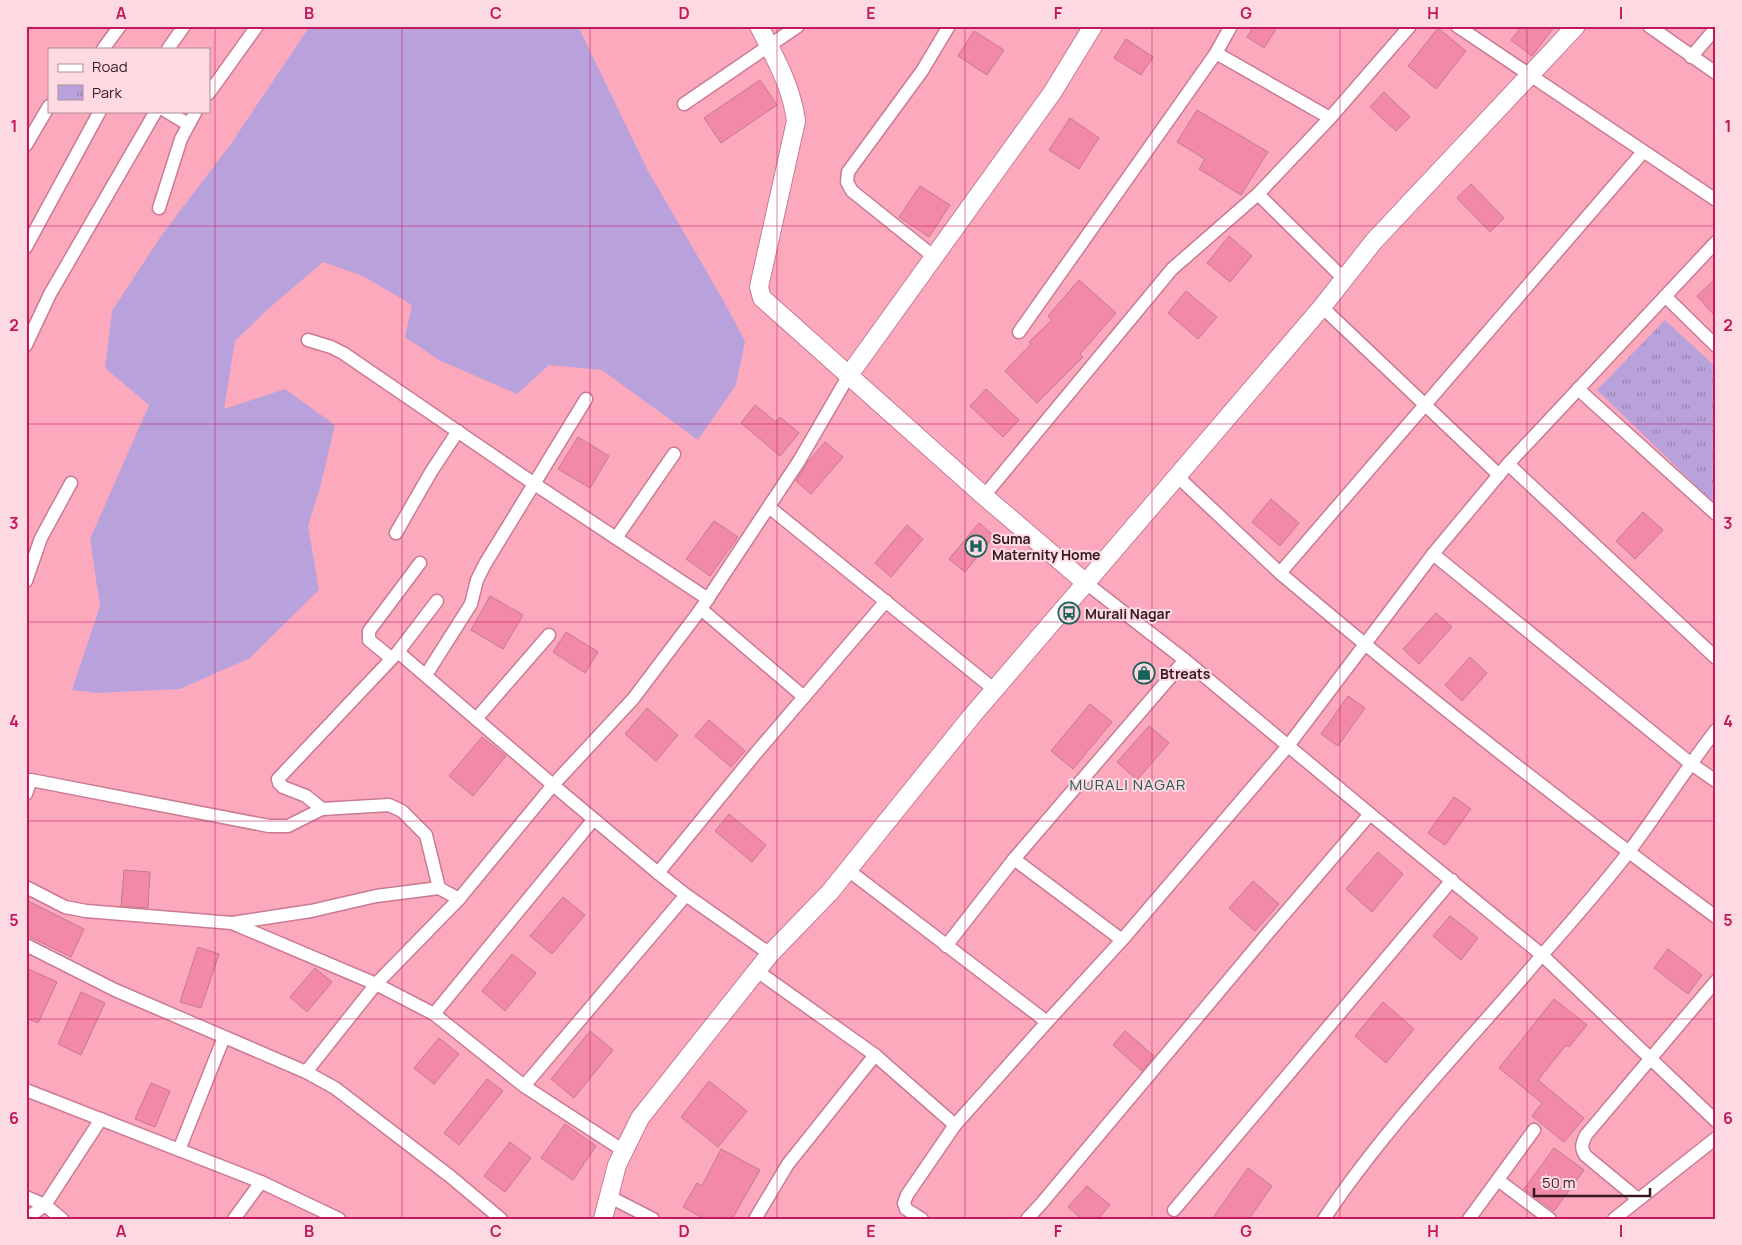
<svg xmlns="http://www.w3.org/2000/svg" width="1742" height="1245" viewBox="0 0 1742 1245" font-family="Manrope,sans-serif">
  <defs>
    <pattern id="park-tufts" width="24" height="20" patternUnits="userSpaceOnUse" patternTransform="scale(1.25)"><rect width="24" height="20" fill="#b9a2db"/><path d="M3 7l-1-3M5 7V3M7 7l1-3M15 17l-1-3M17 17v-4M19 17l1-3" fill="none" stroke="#9783b1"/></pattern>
  </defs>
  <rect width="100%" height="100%" fill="#fca9be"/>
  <polygon fill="#b9a2db" points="310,26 578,26 647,169 723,300 745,341 736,385 698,440 602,370 549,365 517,394 439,360 405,337 412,305 363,276 323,262 268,309 235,341 224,409 285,389 335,425 320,488 308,526 319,590 250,658 180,689 97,693 72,690 100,606 90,539 149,405 105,368 112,311 161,236 230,145"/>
  <polygon fill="url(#park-tufts)" points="1665,320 1716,367 1716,505 1597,390"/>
  <g fill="#f28aa7" stroke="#c6798e">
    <polygon points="1254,26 1278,26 1264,48 1247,37"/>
    <polygon points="1522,26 1555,26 1532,56 1511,40"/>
    <polygon points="1438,28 1466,51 1436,89 1408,66"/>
    <polygon points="974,31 1004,50 987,75 958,56"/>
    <polygon points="1126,39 1153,57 1141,75 1114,58"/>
    <polygon points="760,80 777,105 721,143 704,118"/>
    <polygon points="1384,92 1410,117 1396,131 1370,107"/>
    <polygon points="1197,110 1268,152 1241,195 1199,169 1205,159 1177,142"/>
    <polygon points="1070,118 1099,138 1079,169 1049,150"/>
    <polygon points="1471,184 1504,218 1490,232 1457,198"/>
    <polygon points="920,186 950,205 929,237 899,217"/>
    <polygon points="1229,236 1252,256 1230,282 1207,263"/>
    <polygon points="1716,278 1716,317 1697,296"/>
    <polygon points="1079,280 1116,313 1080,354 1083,357 1037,403 1005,371 1031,344 1029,342 1052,320 1048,316"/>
    <polygon points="1186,291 1217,317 1198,339 1168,313"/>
    <polygon points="986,389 1019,420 1003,437 970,406"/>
    <polygon points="755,405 776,422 780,417 799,433 780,456 741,423"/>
    <polygon points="578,437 609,456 590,488 558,469"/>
    <polygon points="825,442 843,457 811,494 796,481 808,462"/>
    <polygon points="1271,499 1299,523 1280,546 1252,522"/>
    <polygon points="1643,512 1663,530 1635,559 1616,541"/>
    <polygon points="714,521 738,537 710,576 686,559"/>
    <polygon points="979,523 994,536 965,572 949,559"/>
    <polygon points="907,525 923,539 891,577 875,563"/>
    <polygon points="490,596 523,615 503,649 471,630"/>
    <polygon points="1436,613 1452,627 1419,664 1403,649"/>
    <polygon points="566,632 598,652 585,673 553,652"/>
    <polygon points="1470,657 1487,673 1462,701 1445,685"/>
    <polygon points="1348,696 1365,708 1338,746 1321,734"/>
    <polygon points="1090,704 1112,722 1073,769 1051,751"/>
    <polygon points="647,708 678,735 656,761 625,734"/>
    <polygon points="709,720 745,751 731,767 695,736"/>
    <polygon points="1149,726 1169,743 1137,780 1117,762"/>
    <polygon points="482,737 506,756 473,796 449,776"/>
    <polygon points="1454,797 1471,809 1445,845 1428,833"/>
    <polygon points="729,814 766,845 752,862 715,831"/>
    <polygon points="1378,852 1403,874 1372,912 1346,889"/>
    <polygon points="124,870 150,872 148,908 121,906"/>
    <polygon points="1253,881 1279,904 1255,931 1229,908"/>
    <polygon points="563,897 585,915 552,954 530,936"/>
    <polygon points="26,900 84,929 71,957 26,935"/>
    <polygon points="1450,916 1478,938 1461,960 1433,936"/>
    <polygon points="198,947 219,954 201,1008 180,1002"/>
    <polygon points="1668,949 1702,975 1688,994 1654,968"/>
    <polygon points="512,954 536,973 505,1011 482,991"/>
    <polygon points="26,968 57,982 38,1023 26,1018"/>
    <polygon points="315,968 332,982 307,1012 290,997"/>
    <polygon points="81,992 105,1003 81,1055 58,1044"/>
    <polygon points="1554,999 1587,1025 1569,1047 1566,1045 1538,1080 1584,1118 1564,1142 1532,1116 1542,1103 1499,1068"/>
    <polygon points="1383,1002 1414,1029 1386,1063 1355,1036"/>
    <polygon points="590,1031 613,1050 574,1098 551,1079"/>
    <polygon points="1125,1031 1154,1056 1142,1071 1113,1045"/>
    <polygon points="439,1038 459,1054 434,1084 414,1068"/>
    <polygon points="487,1079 503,1091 459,1145 444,1133"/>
    <polygon points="709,1081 747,1111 718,1147 681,1117"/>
    <polygon points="151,1083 170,1091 155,1127 135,1119"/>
    <polygon points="565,1124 596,1146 573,1180 541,1158"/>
    <polygon points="510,1142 531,1158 505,1192 484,1176"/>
    <polygon points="1554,1148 1584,1170 1554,1211 1524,1189"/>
    <polygon points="721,1149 760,1170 732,1219 705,1219 683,1207 697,1183 702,1186"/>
    <polygon points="1248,1168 1272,1186 1249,1219 1212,1219"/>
    <polygon points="1087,1186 1110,1205 1098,1219 1082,1219 1068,1207"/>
  </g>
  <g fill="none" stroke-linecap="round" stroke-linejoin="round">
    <g stroke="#ca7b91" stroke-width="15">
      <g id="street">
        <polyline points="1457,26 1716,200"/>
        <polyline points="1649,26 1716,73"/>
        <polyline points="103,49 120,26"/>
        <polyline points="168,49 184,26"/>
        <polyline points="1216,53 1330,118"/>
        <polyline points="1691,57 1716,28"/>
        <polyline points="209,93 257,26"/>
        <polyline points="684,104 798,26"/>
        <polyline points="166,111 188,124"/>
        <polyline points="26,145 49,106"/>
        <path d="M1643,152L1280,573C1421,693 1567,807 1716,917"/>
        <polyline points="1258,194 1344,279"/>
        <polyline points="159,208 181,139 196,111"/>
        <polyline points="26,247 100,111"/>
        <polyline points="933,256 852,191 847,182 848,172 922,71 949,26"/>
        <polyline points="1665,296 1716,346"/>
        <polyline points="1322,307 1499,475"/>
        <polyline points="1019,332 1216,53 1231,26"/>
        <polyline points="308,340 331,347 343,353 533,483 708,599"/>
        <polyline points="26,345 50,294 156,111"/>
        <polyline points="1578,389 1716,514"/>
        <polyline points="1508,464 1716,658"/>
        <polyline points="1177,476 1280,573"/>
        <polyline points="984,496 1172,269 1258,194 1330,118 1410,26"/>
        <polyline points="769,507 995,690"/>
        <polyline points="396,533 431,472 458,431"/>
        <polyline points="616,538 674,454"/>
        <polyline points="1433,554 1690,763 1716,781"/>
        <polyline points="26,581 41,538 71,483"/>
        <polyline points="1086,583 1185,660 1370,814 1542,955 1716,1121"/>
        <polyline points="701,609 804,697"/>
        <polyline points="391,658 369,640 369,631 420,563"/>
        <polyline points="426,675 471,604 477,580 485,564 586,399"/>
        <polyline points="476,719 549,635"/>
        <polyline points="26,794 31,780 269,826 288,826 322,809 389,805 402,811 426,835 439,888"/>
        <polyline points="322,809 306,796 283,787 279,783 278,779 398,652 437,601"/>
        <polyline points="1014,859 1122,940"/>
        <polyline points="848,870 1047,1022 1122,940 1288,746 1433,554 1508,464 1716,242"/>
        <polyline points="658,873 553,785 633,699 701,609 799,461 849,375"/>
        <polyline points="26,887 65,907 86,911 232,923 376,984 434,1014 524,1086 624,1151"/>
        <polyline points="232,923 311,911 376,896 439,888 459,899"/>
        <polyline points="26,945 115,990 306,1072 335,1088 451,1177 501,1219"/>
        <polyline points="946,946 1014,859 1185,660"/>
        <polyline points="770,954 686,895 658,873 756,753 886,601"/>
        <polyline points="757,971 875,1055 955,1125"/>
        <polyline points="434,1014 593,820"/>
        <polyline points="306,1072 376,984 459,899 553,785 398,652"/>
        <polyline points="524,1086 686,895"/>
        <polyline points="26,1090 261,1182 339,1219"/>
        <polyline points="179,1150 224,1037"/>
        <polyline points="1498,1180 1550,1219"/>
        <polyline points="608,1196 653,1219"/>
        <polyline points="26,1197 45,1205 62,1219"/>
        <path d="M1638,1199L1586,1156C1580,1149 1582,1143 1586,1135L1716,981"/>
        <polyline points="1174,1210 1452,880"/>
        <polyline points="26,1219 45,1205 101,1119"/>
        <polyline points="234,1219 261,1182"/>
        <polyline points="755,1219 788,1164 875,1055"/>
        <polyline points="922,1219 906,1209 904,1203 907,1195 955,1125 1047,1022"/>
        <polyline points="1027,1219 1041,1204 1268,933 1370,814"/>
        <path d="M1324,1219C1388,1123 1469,1042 1543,954C1572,921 1601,888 1628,853C1658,813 1685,770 1716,730"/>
        <polyline points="1469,1219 1534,1130"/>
        <polyline points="1614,1219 1716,1138"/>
      </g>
    </g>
    <g stroke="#ca7b91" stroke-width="20">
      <g id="secondary">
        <path d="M759,26C774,56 792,87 796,121L759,287L762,298L984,496L1086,583"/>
        <polyline points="849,375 1052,93 1093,26"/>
        <polyline points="603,1219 617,1165 640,1118 770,954 830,892 971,717 1322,307 1374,241 1576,26"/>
      </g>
    </g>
    <use href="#street" stroke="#fff" stroke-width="12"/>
    <use href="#secondary" stroke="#fff" stroke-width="18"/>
  </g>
  <path fill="none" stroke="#c2185b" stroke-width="1" stroke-opacity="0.55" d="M215,26V1219M402,26V1219M590,26V1219M777,26V1219M965,26V1219M1152,26V1219M1340,26V1219M1527,26V1219M26,226H1716M26,424H1716M26,622H1716M26,821H1716M26,1019H1716"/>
  <defs>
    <g id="hospital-ring" transform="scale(1.125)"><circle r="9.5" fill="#fddae2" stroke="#186259" stroke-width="1.5"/><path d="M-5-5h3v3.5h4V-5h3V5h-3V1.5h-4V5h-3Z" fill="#186259"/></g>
    <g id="bus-ring" transform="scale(1.125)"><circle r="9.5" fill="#fddae2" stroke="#186259" stroke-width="1.5"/><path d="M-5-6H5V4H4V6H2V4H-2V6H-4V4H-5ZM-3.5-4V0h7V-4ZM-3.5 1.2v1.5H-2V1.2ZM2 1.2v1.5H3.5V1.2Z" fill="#186259"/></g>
    <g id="shop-ring" transform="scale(1.125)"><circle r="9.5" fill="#fddae2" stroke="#186259" stroke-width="1.5"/><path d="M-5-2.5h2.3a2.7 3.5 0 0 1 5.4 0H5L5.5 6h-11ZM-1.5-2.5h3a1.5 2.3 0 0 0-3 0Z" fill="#186259"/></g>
  </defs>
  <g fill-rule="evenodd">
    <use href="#hospital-ring" x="976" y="546"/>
    <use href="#bus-ring" x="1069" y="613"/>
    <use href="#shop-ring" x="1144" y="673"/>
  </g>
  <g text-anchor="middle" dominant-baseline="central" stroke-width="4" stroke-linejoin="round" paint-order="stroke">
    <g font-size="14" font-weight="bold" fill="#381922" stroke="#fddae2" text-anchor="start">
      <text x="992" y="538">Suma<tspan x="992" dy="16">Maternity Home</tspan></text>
      <text x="1085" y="613">Murali Nagar</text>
      <text x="1160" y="673">Btreats</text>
    </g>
    <g font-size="15" letter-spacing="1" fill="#215951" stroke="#fddae2">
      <text x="1128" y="784">MURALI NAGAR</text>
    </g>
  </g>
  <rect width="1742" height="1245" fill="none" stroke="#fddae2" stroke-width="55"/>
  <rect x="48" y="48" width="162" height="65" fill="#fddae2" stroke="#ae8d95"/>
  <rect x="58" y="64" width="25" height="8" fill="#ffffff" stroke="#ae8d95"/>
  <text x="92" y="72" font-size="15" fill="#381922">Road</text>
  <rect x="58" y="85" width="25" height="15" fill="url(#park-tufts)" stroke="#ae8d95"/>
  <text x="92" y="98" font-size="15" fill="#381922">Park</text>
  <path d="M1534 1188v8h116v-8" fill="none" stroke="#381922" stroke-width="2.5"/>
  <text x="1542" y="1188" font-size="15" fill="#381922" stroke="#fddae2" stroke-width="4" paint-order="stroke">50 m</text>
  <rect x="28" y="28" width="1686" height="1190" fill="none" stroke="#c2185b" stroke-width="2"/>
  <g font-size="16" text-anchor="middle" font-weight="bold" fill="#c2185b">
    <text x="121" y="19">A</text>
    <text x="309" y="19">B</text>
    <text x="496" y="19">C</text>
    <text x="684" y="19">D</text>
    <text x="871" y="19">E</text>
    <text x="1058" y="19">F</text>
    <text x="1246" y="19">G</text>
    <text x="1433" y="19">H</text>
    <text x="1621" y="19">I</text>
    <text x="14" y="132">1</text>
    <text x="1728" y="132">1</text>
    <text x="14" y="331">2</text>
    <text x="1728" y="331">2</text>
    <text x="14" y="529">3</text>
    <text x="1728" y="529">3</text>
    <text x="14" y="727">4</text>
    <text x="1728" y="727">4</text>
    <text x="14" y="926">5</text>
    <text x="1728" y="926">5</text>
    <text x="14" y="1124">6</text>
    <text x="1728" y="1124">6</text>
    <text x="121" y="1237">A</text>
    <text x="309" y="1237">B</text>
    <text x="496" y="1237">C</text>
    <text x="684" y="1237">D</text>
    <text x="871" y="1237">E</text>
    <text x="1058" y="1237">F</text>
    <text x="1246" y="1237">G</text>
    <text x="1433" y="1237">H</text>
    <text x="1621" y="1237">I</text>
  </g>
</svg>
